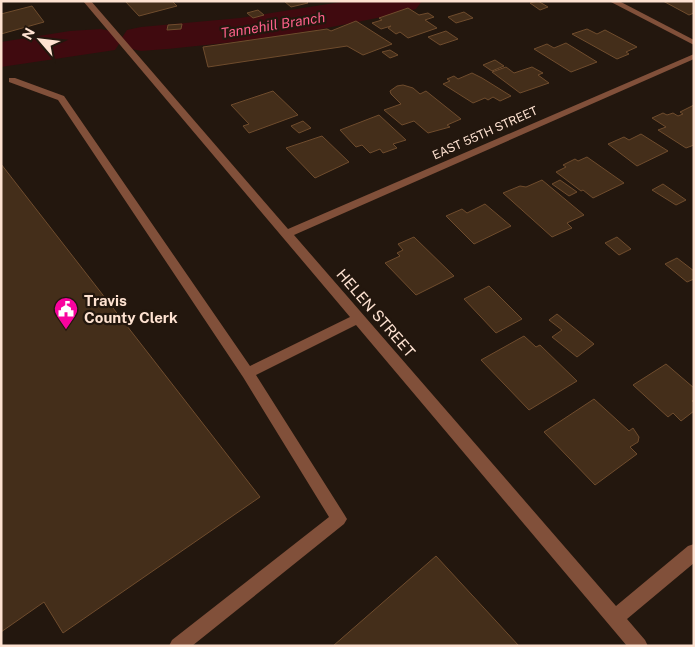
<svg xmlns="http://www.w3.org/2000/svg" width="695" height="647" viewBox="0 0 695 647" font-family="'Public Sans',sans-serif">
  <rect width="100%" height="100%" fill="#23170e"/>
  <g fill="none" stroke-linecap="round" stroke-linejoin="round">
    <g fill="#400a0f" fill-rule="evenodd">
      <path d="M347,1H422L416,9C326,31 234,44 141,51L127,48L121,39L127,30L141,27L240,18Z"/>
      <polygon points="101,29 115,32 121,41 115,50 1,67 1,42 70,31"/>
    </g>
  </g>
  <g fill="#442e1a" stroke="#6f4c2d">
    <polygon points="125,1 172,1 177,6 139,16"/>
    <polygon points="284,1 306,1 308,3 291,7"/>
    <polygon points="538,1 548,7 540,10 530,3"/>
    <polygon points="663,1 694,1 694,13 689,15"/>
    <polygon points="32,6 44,22 1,34 1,14"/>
    <polygon points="408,8 419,15 428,13 434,17 425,20 437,28 408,38 400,32 396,34 388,28 391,26 381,29 372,23 382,20 379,18"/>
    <polygon points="258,10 264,15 253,18 247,13"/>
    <polygon points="464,12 473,18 456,23 448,17"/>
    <polygon points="356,21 392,44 363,55 347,46 208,67 203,47 327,29 331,31"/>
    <polygon points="182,24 181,29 167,30 168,25"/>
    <polygon points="587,29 597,34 605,30 637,47 626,52 629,54 617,59 572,34"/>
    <polygon points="446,31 458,39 440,45 428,37"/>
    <polygon points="566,43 597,62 571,72 534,49 547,44 554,48"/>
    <polygon points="390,50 398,55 390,58 382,52"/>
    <polygon points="495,60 504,66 492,71 483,65"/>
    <polygon points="506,67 514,73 532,67 543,73 538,75 549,83 520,93 492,72"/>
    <polygon points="472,73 482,78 511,96 500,101 493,97 488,100 485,98 473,103 443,84 450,81 447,79 454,76 458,79"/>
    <polygon points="403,85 413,88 420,94 426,91 461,119 447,125 450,127 428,133 414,121 402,125 384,110 401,104 391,94 390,91 397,86"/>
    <polygon points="273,91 298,115 249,133 243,126 249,124 231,105"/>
    <polygon points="694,105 694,145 686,148 658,130 666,127 652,118 663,113 667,115 673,113 678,116 683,114 680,112"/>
    <polygon points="379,115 406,140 393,144 397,148 383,153 380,149 370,153 362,145 356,147 340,130"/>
    <polygon points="303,121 311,128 299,133 291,126"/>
    <polygon points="641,134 668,151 637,166 608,144 624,137 629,140"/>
    <polygon points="322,136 349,162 315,178 286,148"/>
    <polygon points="587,157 624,183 593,198 583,190 581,191 556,172 566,167 563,165 575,159 578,161"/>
    <polygon points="1,164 260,497 63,633 44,602 1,632"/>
    <polygon points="542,180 584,215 567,223 572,228 552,237 503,193 520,186 526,187"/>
    <polygon points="560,180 577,192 569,196 552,184"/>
    <polygon points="663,184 686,200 676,205 652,190"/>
    <polygon points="485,204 511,226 474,244 446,216 462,209 467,213"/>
    <polygon points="414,237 454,276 416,295 385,263 400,256 397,253 403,250 398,244"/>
    <polygon points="617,237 631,249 619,255 605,243"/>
    <polygon points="677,258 694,271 694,279 687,282 665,264"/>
    <polygon points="489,286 522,319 496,333 464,299"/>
    <polygon points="557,314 594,344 577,357 552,337 562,330 549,320"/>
    <polygon points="524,336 536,347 540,345 577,381 529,410 481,360"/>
    <polygon points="666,364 694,388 694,399 692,401 694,403 694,411 681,421 673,413 668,417 633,385"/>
    <polygon points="594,399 629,431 633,428 639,437 638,442 630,447 637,454 595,485 544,432"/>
    <polygon points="436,556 519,646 333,646"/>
  </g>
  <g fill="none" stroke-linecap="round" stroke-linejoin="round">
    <g fill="#81503a" fill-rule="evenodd">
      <polygon points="83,1 91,1 288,229 694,54 694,59 294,235 616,606 688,546 694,544 694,563 627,619 645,640 648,646 627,646 356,325 256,375 344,514 347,519 344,524 192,646 169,646 172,640 329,517 243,377 58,100 9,82 9,78 15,78 64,96 250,366 350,317"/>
      <polygon points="609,1 619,1 694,40 694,45"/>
    </g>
  </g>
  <defs>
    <g id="civic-pin" transform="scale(1.25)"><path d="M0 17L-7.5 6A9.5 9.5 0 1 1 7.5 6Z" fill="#f8039e" stroke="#23170e"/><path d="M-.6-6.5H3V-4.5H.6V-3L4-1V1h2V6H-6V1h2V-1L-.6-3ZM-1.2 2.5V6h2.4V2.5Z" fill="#fff"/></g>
  </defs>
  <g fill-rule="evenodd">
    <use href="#civic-pin" x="66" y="309"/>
  </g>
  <g text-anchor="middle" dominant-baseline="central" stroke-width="4.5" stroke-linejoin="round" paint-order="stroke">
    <g font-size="12" fill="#fee2d1" stroke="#23170e">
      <text transform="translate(485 133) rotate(-24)">EAST 55TH STREET</text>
    </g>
    <g font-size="14" font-style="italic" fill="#fd608a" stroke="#23170e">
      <text transform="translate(273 25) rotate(-9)">Tannehill Branch</text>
    </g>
    <g font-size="15" font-weight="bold" fill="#fee2d1" stroke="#23170e" text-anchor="start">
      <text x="84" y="300">Travis<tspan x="84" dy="17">County Clerk</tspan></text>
    </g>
    <g font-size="15" fill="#fee2d1" stroke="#23170e">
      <text transform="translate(376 313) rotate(49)">HELEN STREET</text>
    </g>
  </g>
  <rect width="695" height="647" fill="none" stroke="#fee2d1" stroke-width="5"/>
  <g transform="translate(40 40) rotate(298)" stroke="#23170e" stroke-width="4" paint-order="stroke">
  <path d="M0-4L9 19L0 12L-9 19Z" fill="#fee2d1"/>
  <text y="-8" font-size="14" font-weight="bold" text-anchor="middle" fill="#fee2d1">N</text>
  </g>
</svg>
